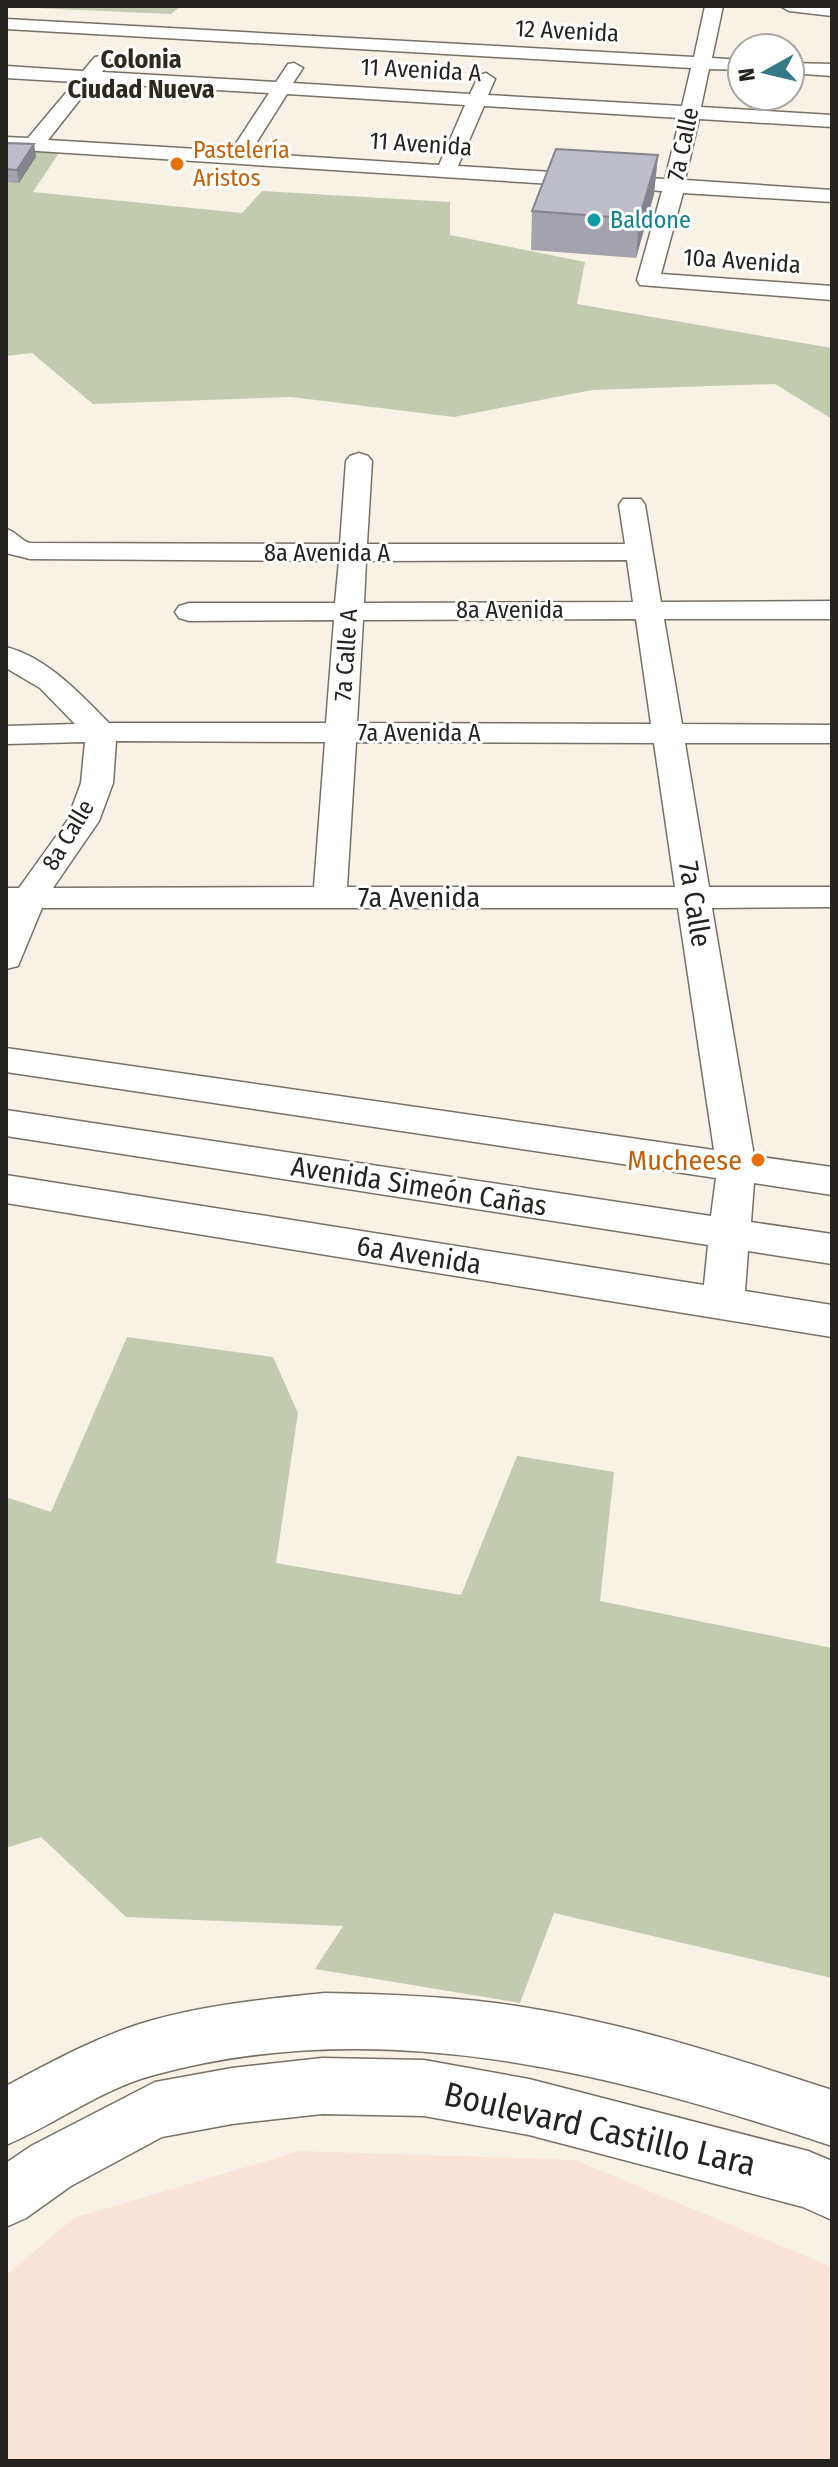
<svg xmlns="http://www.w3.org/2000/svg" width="838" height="2467" viewBox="0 0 838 2467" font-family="'Fira Sans Condensed',sans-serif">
  <rect width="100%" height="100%" fill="#f8f2e6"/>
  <polygon fill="#fae4d7" points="300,2151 575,2160 832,2267 832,2461 6,2461 6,2275 74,2218"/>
  <g fill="#c3cbae">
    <polygon points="37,6 181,6 171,14 35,8"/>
    <polygon points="6,150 59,153 33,192 242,213 262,191 450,202 450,235 585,262 577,304 832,348 832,419 775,384 592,390 454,417 291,397 93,404 32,353 6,356"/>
    <polygon points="127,1337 273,1357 298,1413 276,1563 461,1595 517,1456 614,1472 600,1601 832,1648 832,1978 554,1913 520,2003 315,1969 343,1926 126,1917 41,1837 6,1848 6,1497 51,1512"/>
  </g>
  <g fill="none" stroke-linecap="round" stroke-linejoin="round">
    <g stroke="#767066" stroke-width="3">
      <g id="minor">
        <path d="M705,6H723L712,58L742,60V70L709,69L701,107L832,115V127L699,119L685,180L832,190V202L683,193L661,274L832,286V300L640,285L637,280L662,191L6,149V137L28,138L75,82L6,78V66L83,71L95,57L101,56L110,61L102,72L276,82L288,64L294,63L303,68L293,83L470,94L479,75L486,73L495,79L488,95L682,106L691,68L6,29V19L694,57ZM93,83L269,93L231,151L48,140ZM287,94L465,105L439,165L250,153ZM484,106L680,118L665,179L458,166Z"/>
        <polygon points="780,6 832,6 832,16 789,11"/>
        <polygon points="790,63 832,64 832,76 790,73"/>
        <path d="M359,453L368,456L372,461L367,544H625L619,505L623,499H641L645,505L661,602L832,601V619H664L682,724L832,725V743H685L709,887H832V907L712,908L754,1156L832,1167V1195L754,1183L751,1222L832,1234V1264L748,1251L745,1291L832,1305V1337L6,1203V1175L704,1285L708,1245L6,1136V1110L711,1216L716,1178L6,1072V1048L714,1150L678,908H42L18,966L6,969V888H19L67,821L81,783L85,742L6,744V726L75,724L40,688L6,668V647C48,658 79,693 109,723H326L334,620L189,621L179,618L175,612L179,606L189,603H335L339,561L30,559L6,553V529C17,532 20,540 30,543L340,544L346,461L350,456ZM627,560L633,602L364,603L366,561ZM636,619L651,724L357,723L363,620ZM116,741L325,742L314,887L53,888L99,821L113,783ZM356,742L654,743L675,887H347Z"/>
        <path d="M325,1993C382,1994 439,1996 495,2003C610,2018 722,2054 832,2090V2146C614,2074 383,2012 154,2075C101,2089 56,2124 6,2145V2086C53,2061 102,2034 153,2020C210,2004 267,1999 325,1993Z"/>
        <polygon points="322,2058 424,2060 529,2079 808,2151 832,2161 832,2220 803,2207 529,2135 424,2116 322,2114 232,2124 162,2137 71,2186 26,2218 6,2227 6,2163 31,2146 155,2082 232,2068"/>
      </g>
    </g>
    <use href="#minor" fill="#fff" fill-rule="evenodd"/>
  </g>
  <g fill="#a3a2ad">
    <polygon points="6,143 34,144 36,157 19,183 6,182"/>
    <polygon points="658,155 654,194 636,258 531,250 532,211"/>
  </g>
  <g fill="#84848d">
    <polygon points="34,144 36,157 19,183 17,170"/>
    <polygon points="658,155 654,194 636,258 639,219"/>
  </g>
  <g fill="#bdbcc9" stroke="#84848d" stroke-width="2">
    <polygon points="6,143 34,144 17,170 6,169"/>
    <polygon points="556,149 658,155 639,219 532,211"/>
  </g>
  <g fill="#e8710a" stroke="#fff" stroke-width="3">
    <circle cx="177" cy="164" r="8"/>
    <circle cx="758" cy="1160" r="8"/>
  </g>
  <circle fill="#0f9aa8" stroke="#fff" stroke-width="3" cx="594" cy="220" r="8"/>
  <g text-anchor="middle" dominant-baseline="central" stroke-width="6" stroke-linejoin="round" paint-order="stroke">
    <g font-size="24" fill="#25231f" stroke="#fff">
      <text transform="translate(567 31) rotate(3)">12 Avenida</text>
      <text transform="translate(421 70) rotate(3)">11 Avenida A</text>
      <text transform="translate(421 144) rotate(4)">11 Avenida</text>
      <text transform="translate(683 144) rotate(-78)">7a Calle</text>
      <text transform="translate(742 261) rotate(4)">10a Avenida</text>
      <text x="327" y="553">8a Avenida A</text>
      <text x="510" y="610">8a Avenida</text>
      <text transform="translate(346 655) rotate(-86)">7a Calle A</text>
      <text x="419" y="733">7a Avenida A</text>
      <text transform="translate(68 835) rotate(-59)">8a Calle</text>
    </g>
    <g font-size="24" fill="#c56008" stroke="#fff" text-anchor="start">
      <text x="193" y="150">Pastelería<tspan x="193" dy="28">Aristos</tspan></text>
    </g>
    <g font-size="24" fill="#0d838f" stroke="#fff" text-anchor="start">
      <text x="610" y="220">Baldone</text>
    </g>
    <g font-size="26" font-weight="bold" fill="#2d291f" stroke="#fff">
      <text x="141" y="59">Colonia<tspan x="141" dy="30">Ciudad Nueva</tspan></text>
    </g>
    <g font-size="28" fill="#25231f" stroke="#fff">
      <text x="419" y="897">7a Avenida</text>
      <text transform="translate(695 904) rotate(81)">7a Calle</text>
      <text transform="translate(419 1186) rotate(9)">Avenida Simeón Cañas</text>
      <text transform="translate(419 1255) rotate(9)">6a Avenida</text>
    </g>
    <g font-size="28" fill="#c56008" stroke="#fff" text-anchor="end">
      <text x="742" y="1160">Mucheese</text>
    </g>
    <g font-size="34" fill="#25231f" stroke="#fff">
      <text transform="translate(600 2129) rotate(13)">Boulevard Castillo Lara</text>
    </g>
  </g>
  <rect width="838" height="2467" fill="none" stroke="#25231f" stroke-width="16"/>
  <g transform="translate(766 72) rotate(262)"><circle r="38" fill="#ffffff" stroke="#a8a7a5" stroke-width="2"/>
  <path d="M0-6L14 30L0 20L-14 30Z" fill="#357988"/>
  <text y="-12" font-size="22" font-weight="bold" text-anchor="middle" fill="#25231f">N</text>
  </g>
</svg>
